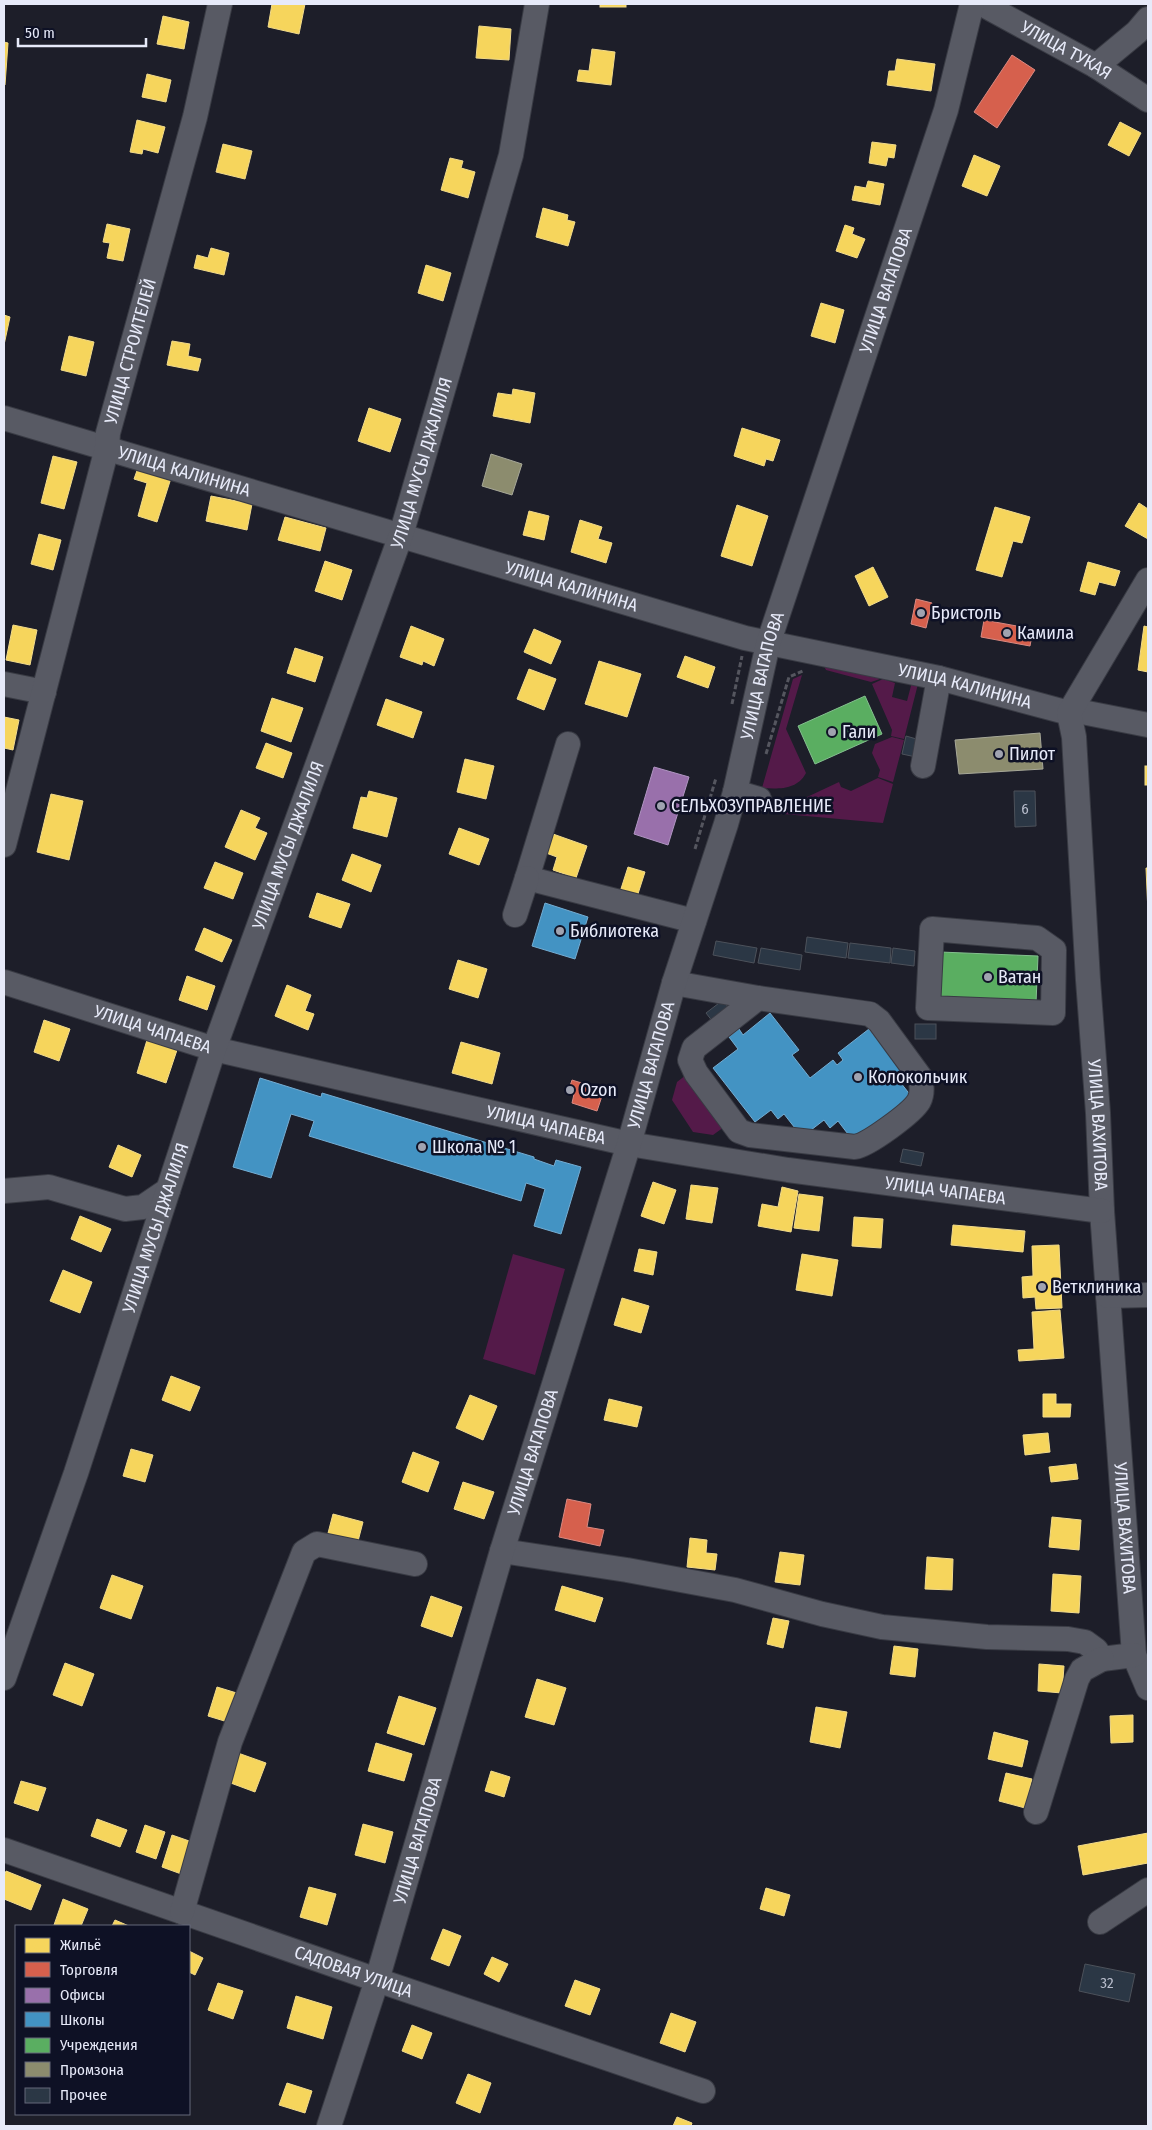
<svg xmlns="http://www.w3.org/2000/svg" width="1152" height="2130" viewBox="0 0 1152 2130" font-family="'Fira Sans Condensed',sans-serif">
  <rect width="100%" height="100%" fill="#1d1e29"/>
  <g fill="#541a49">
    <polygon points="824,666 919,680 904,739 891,736 892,730 872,684 883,679 895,683 892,697 907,701 912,682 896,679 895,681 883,678 871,682 826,670"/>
    <path d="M802,675L786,729L806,773C797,790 779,789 762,788L793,679Z"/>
    <polygon points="892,737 904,740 893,782 878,777 880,770 872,753 875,744"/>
    <polygon points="878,778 893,784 883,823 773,813 839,782 841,787 851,791"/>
    <polygon points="686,1075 724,1127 713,1135 693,1132 672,1100 677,1082"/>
    <polygon points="513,1254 565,1269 535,1375 483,1359"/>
  </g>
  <g fill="#f6d55c" stroke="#f2db8b">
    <polygon points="272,4 305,4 299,34 268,27"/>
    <rect x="600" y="4" width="26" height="3"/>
    <polygon points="163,16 189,22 184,49 157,44"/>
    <polygon points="479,26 511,29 509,60 476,58"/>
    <polygon points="4,42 8,43 5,85 4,85"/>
    <polygon points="592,49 615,52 611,85 577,81 579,70 589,71"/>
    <polygon points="897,59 935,64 931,91 887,85 889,71 895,71"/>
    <polygon points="147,74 171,80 166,102 142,97"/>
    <polygon points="137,120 165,127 158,153 143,149 142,154 130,152"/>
    <polygon points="1120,122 1141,133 1129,156 1108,145"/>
    <polygon points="872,142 896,145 894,158 888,157 886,166 869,163"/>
    <polygon points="223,144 252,151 245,179 216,172"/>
    <polygon points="974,155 1000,166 987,196 962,186"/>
    <polygon points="450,158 463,161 461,168 475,172 468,198 441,190"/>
    <polygon points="868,181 884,184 880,205 852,200 855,186 866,188"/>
    <polygon points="543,208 568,215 567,220 575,222 568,246 536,237"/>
    <polygon points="107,224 130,229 123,261 107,258 110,243 103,242"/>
    <polygon points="845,225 854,228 852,234 865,239 857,258 836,251"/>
    <polygon points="211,248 229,253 224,275 194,268 197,255 208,258"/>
    <polygon points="426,265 451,273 443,301 418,293"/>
    <polygon points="821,303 844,310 835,343 811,336"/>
    <polygon points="4,315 10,317 4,345"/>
    <polygon points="69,336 94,342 86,376 61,370"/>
    <polygon points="172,341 190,344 188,356 201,359 198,371 167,365"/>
    <polygon points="513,389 535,393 530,423 493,416 498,393 512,395"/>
    <polygon points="369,408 401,419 390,452 358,441"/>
    <polygon points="742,428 780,440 773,461 766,459 764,466 734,456"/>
    <polygon points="53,456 77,462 64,509 41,503"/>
    <polygon points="139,465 172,475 157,522 138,516 147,483 134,479"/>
    <polygon points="211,496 252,504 247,530 206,521"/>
    <polygon points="1139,503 1148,509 1148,539 1125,526"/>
    <polygon points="737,505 768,516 752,566 721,556"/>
    <polygon points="995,507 1030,517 1022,543 1013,541 1002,577 976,570"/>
    <polygon points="529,511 549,516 544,540 523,535"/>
    <polygon points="285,517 326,528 320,551 278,540"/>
    <polygon points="580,520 602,527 598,539 612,543 606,563 571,552"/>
    <polygon points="39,534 61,540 53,570 31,564"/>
    <polygon points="325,561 352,570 342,600 315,591"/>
    <polygon points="1088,562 1120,571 1115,586 1099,582 1095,595 1080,591"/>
    <polygon points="873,567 888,597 869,606 855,576"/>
    <polygon points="13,625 37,630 30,665 6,660"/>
    <polygon points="411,626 444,639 434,666 423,661 422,665 400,657"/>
    <polygon points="1144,626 1148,627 1148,672 1138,670"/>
    <polygon points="534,629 561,641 551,664 524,652"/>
    <polygon points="295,648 323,657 315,682 287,673"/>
    <polygon points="685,656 715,667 708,688 677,677"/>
    <polygon points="599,661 641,674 627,717 585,704"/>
    <polygon points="529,669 556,679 544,710 517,699"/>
    <polygon points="272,698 303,708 291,742 261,731"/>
    <polygon points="386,699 422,712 413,738 377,725"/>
    <polygon points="4,717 19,720 13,750 4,748"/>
    <polygon points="266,743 292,753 283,778 256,768"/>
    <polygon points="465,759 494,766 486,799 457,792"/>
    <rect x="1145" y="766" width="3" height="19"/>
    <polygon points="369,791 397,798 387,837 353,828 361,797 367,798"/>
    <polygon points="51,794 83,801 69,860 37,852"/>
    <polygon points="241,810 260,818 255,828 267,833 255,860 225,847"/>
    <polygon points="459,828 489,839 479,865 449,854"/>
    <polygon points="553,834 587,846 576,878 553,870 557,857 546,853"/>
    <polygon points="352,854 381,865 371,892 342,880"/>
    <polygon points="215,862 243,873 233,899 204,888"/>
    <polygon points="628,867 645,872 636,900 619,895"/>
    <polygon points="1146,868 1148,868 1148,913"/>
    <polygon points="317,893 350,904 341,928 309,917"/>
    <polygon points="204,928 232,940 222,962 195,950"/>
    <polygon points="458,960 487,969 478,998 449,989"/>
    <polygon points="187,976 215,986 207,1010 179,1000"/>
    <polygon points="287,985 311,995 305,1011 314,1014 308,1030 275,1016"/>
    <polygon points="44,1020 70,1029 59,1061 34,1052"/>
    <polygon points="147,1040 177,1050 166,1083 137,1073"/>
    <polygon points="461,1042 500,1053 492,1084 452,1073"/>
    <polygon points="118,1145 141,1155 132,1177 109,1167"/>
    <polygon points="653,1182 676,1190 664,1224 641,1216"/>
    <polygon points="691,1185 718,1188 712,1223 686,1219"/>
    <polygon points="782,1187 798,1191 791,1232 758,1226 762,1204 778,1207"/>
    <polygon points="799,1194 823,1197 819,1231 794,1228"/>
    <polygon points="80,1216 111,1229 101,1252 71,1239"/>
    <polygon points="854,1217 883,1219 881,1248 852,1246"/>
    <polygon points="953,1225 1025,1231 1023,1252 951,1245"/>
    <polygon points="1059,1245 1062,1308 1036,1309 1035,1297 1023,1298 1022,1277 1033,1276 1032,1246"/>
    <polygon points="639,1249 657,1252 653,1275 634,1271"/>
    <polygon points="802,1254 838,1260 832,1296 796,1290"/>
    <polygon points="63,1270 92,1282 80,1313 50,1301"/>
    <polygon points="622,1298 649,1306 641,1333 614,1325"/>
    <polygon points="1060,1310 1064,1358 1019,1361 1018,1350 1034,1349 1032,1312"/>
    <polygon points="171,1376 200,1387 190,1411 162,1400"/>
    <polygon points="1043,1394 1056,1394 1056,1404 1071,1404 1070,1417 1043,1417"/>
    <polygon points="470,1395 497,1406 483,1440 456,1428"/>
    <polygon points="609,1399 642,1407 637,1427 604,1420"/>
    <polygon points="1048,1433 1050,1452 1025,1455 1023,1435"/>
    <polygon points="131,1449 153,1455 145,1482 123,1476"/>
    <polygon points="413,1452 439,1462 428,1492 402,1482"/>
    <polygon points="1076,1464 1078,1479 1051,1482 1049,1467"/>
    <polygon points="463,1482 494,1492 484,1519 454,1509"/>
    <polygon points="333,1514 363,1522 357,1545 327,1537"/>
    <polygon points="1052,1517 1081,1520 1079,1550 1049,1547"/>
    <polygon points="690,1538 707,1540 706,1553 717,1554 715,1570 687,1567"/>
    <polygon points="780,1552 804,1555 800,1585 775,1582"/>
    <polygon points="927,1557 953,1559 952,1590 925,1589"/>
    <polygon points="1053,1574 1081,1576 1079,1613 1051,1611"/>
    <polygon points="112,1575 143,1586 131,1619 100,1608"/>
    <polygon points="562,1586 603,1598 595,1622 555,1610"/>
    <polygon points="431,1596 462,1607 452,1637 421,1626"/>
    <polygon points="773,1618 789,1621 783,1648 767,1644"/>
    <polygon points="894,1646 918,1649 915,1677 890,1674"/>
    <polygon points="65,1663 94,1674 82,1706 53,1695"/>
    <polygon points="1039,1664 1064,1666 1062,1693 1038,1691"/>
    <polygon points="537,1679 566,1688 554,1725 525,1717"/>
    <polygon points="217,1687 240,1694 231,1723 208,1716"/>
    <polygon points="399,1696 436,1708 424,1745 387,1733"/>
    <polygon points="816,1707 847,1712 840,1748 810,1742"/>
    <polygon points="1133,1715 1133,1742 1111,1743 1110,1716"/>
    <polygon points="994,1732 1028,1741 1022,1767 988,1759"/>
    <polygon points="376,1743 412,1754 404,1781 368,1771"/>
    <polygon points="238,1753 266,1763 255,1792 228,1782"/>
    <polygon points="491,1771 510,1777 504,1797 485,1791"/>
    <polygon points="1006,1773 1032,1779 1025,1808 999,1801"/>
    <polygon points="21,1781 46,1788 38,1811 14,1803"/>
    <polygon points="97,1819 127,1830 120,1847 91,1836"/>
    <polygon points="363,1824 393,1832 385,1863 355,1855"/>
    <polygon points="145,1825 165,1832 156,1859 136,1852"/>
    <polygon points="1148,1833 1148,1863 1083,1875 1078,1846"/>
    <polygon points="172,1835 195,1843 184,1875 162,1867"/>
    <polygon points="6,1871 41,1885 31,1910 4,1899 4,1877"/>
    <polygon points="309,1887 336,1894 327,1925 300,1917"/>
    <polygon points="766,1888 790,1895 784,1916 760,1909"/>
    <polygon points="63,1899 88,1909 81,1926 54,1925"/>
    <polygon points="115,1920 129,1926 112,1926"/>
    <polygon points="443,1929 461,1936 449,1966 431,1959"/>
    <polygon points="189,1951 203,1958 195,1975 189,1972"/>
    <polygon points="492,1957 508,1964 499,1982 484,1974"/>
    <polygon points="575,1980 600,1989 590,2015 565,2006"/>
    <polygon points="218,1983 243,1991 233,2019 208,2010"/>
    <polygon points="296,1996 332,2007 323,2039 287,2028"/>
    <polygon points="671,2013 696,2022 685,2052 660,2043"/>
    <polygon points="412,2025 432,2033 422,2059 402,2051"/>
    <polygon points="468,2074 491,2083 480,2113 456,2103"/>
    <polygon points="287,2083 312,2091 305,2113 279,2105"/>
    <polygon points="677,2117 692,2123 691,2126 673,2126"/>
  </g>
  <g fill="#d6604d" stroke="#db8981">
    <polygon points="1012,55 1035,70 997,128 974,112"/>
    <polygon points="916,599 932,603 926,628 911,624"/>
    <polygon points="984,620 1033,629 1030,646 981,637"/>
    <polygon points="572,1080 604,1090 597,1111 572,1103 574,1094 568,1092"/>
    <polygon points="567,1499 591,1504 587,1527 604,1530 600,1546 559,1537"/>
  </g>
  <polygon fill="#9970ab" stroke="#b095c2" points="654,767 689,777 668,845 634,834"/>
  <g fill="#4393c3" stroke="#74add3">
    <polygon points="545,903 588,917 575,959 532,946"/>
    <polygon points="770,1013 799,1050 792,1055 810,1078 833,1060 837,1065 843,1060 838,1053 869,1029 906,1077 900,1082 912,1097 854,1142 838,1121 830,1128 824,1120 802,1137 784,1114 778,1119 771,1110 755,1122 713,1068 738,1049 729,1037 739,1029 743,1035"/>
    <polygon points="260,1078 321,1097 322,1093 534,1157 534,1159 554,1166 556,1160 581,1167 561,1234 534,1226 545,1189 526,1183 521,1201 309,1136 314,1121 291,1114 271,1178 233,1167"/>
  </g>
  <g fill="#5aae61" stroke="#84c08f">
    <polygon points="865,696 882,734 815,764 798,726"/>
    <polygon points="940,952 1038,956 1036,1003 939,998"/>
  </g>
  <g fill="#8c8c6e" stroke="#a7a898">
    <polygon points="491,454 522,464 512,495 482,486"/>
    <polygon points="1040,733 1043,769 959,774 955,740"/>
  </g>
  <g fill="#2b3745" stroke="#4c515a">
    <polygon points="906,736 920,740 916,757 902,754"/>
    <polygon points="1014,791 1035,791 1036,826 1015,827"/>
    <polygon points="807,937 848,943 846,958 805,952"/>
    <polygon points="716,941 757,948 754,963 713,955"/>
    <polygon points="850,943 891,948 890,963 848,958"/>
    <polygon points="761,948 802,955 800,970 758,963"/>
    <polygon points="893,948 915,951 914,966 891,963"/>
    <polygon points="723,1000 729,1009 713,1022 706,1013"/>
    <rect x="915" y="1024" width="21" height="15"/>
    <polygon points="903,1149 924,1153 921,1166 900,1162"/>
    <polygon points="1085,1964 1135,1974 1129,2002 1079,1991"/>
  </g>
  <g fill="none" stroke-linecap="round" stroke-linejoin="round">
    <g stroke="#393b44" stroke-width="26">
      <g id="minor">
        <path id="s1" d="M982,4L1096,66L1148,100"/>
        <polyline points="1096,66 1137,32 1148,19"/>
        <path id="s2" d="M4,418L745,638L939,678L1069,713L1082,712L1148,725"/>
        <path id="s3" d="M1148,580L1069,713L1074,737L1088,980L1098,1113L1102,1211L1134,1655L1148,1688"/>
        <polyline points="4,684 44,692"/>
        <polyline points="568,744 527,878 694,921"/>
        <polyline points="923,766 939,678"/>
        <polyline points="735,792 759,799"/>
        <path id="s4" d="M4,845L107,448L108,433L195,117L220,4"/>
        <polyline points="515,915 527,878"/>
        <polygon points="932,929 1037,938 1054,950 1053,1013 928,1008"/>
        <path id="s5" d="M4,982L214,1049L629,1144L788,1170L1102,1211"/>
        <path d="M674,983L758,998L870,1014L879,1021L920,1077C922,1085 923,1093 919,1101C912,1113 868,1145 855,1147L750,1135L739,1131L696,1073L690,1060L694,1048L758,998"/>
        <polyline points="4,1191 49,1187 125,1209 143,1207 168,1190"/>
        <polyline points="1108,1296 1148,1295"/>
        <polyline points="502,1551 627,1570 735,1590 822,1614 882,1627 987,1637 1068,1639 1085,1642 1096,1650 1102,1659 1134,1655"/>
        <path id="s6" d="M4,1678L76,1473L214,1049L401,535L511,155L537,4"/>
        <polyline points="1036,1812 1077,1679 1082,1670 1102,1659"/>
        <path id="s7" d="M4,1850L377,1980L703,2091"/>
        <polyline points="182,1912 230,1742 304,1552 317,1544 415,1564"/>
        <polyline points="1100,1922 1148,1890"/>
        <path id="s8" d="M329,2126L377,1980L502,1551L629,1144L674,983L726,824L735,792L768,644L946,110L972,4"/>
      </g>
    </g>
    <g stroke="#55565f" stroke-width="3" stroke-dasharray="5 2.5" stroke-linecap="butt">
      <polyline points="732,704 742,656"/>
      <polyline points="766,754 789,677 803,671"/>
      <polyline points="695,849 716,778"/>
    </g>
    <use href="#minor" stroke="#585a64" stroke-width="24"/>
  </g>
  <g fill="#a0a3b0" stroke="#0e1125" stroke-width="2">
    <circle cx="921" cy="613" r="5"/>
    <circle cx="1007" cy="633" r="5"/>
    <circle cx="832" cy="732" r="5"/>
    <circle cx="999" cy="754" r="5"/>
    <circle cx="661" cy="806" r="5"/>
    <circle cx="560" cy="931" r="5"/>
    <circle cx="988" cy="977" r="5"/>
    <circle cx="858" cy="1077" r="5"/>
    <circle cx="570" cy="1090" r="5"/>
    <circle cx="422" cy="1147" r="5"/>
    <circle cx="1042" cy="1287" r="5"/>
  </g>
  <g text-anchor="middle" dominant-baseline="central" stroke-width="5" stroke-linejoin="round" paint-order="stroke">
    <g font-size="15" fill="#b8bdcc">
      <text x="1025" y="809">6</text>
      <text x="1107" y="1983">32</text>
    </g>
    <g font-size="18" fill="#e7eaf9" stroke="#0e1125">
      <text stroke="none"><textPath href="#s1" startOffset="96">УЛИЦА ТУКАЯ</textPath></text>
      <text stroke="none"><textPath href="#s8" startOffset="1919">УЛИЦА ВАГАПОВА</textPath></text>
      <text stroke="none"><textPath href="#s4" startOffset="510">УЛИЦА СТРОИТЕЛЕЙ</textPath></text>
      <text stroke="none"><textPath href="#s6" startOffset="1285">УЛИЦА МУСЫ ДЖАЛИЛЯ</textPath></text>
      <text stroke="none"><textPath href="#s2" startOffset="188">УЛИЦА КАЛИНИНА</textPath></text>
      <text stroke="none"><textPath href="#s2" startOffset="592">УЛИЦА КАЛИНИНА</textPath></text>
      <text stroke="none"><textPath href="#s8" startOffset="1514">УЛИЦА ВАГАПОВА</textPath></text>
      <text stroke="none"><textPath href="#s2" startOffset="998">УЛИЦА КАЛИНИНА</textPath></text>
      <text stroke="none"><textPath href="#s6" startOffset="880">УЛИЦА МУСЫ ДЖАЛИЛЯ</textPath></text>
      <text stroke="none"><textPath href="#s5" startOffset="156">УЛИЦА ЧАПАЕВА</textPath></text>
      <text stroke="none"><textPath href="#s8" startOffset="1109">УЛИЦА ВАГАПОВА</textPath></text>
      <text stroke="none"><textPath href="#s5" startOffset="561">УЛИЦА ЧАПАЕВА</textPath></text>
      <text stroke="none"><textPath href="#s3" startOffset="568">УЛИЦА ВАХИТОВА</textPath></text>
      <text stroke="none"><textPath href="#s5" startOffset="966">УЛИЦА ЧАПАЕВА</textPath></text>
      <text stroke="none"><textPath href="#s6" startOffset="475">УЛИЦА МУСЫ ДЖАЛИЛЯ</textPath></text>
      <text stroke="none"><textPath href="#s8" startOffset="704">УЛИЦА ВАГАПОВА</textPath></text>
      <text stroke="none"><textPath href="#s3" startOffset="972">УЛИЦА ВАХИТОВА</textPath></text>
      <text stroke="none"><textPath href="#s8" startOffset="299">УЛИЦА ВАГАПОВА</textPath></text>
      <text stroke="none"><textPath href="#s7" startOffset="370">САДОВАЯ УЛИЦА</textPath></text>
    </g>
    <g font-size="18" fill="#e7eaf9" stroke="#0e1125" text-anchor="start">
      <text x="931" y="613">Бристоль</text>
      <text x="1017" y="633">Камила</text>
      <text x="842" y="732">Гали</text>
      <text x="1009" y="754">Пилот</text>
      <text x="671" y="806">СЕЛЬХОЗУПРАВЛЕНИЕ</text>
      <text x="570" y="931">Библиотека</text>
      <text x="998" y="977">Ватан</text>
      <text x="868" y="1077">Колокольчик</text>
      <text x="580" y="1090">Ozon</text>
      <text x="432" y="1147">Школа № 1</text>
      <text x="1052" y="1287">Ветклиника</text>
    </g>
  </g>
  <rect width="1152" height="2130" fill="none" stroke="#e7eaf9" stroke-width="10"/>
  <rect x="15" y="1925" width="175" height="190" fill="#0e1125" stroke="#65687a"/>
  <rect x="25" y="1938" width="25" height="15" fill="#f6d55c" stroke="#65687a"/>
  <text x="60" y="1950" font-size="15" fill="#e7eaf9">Жильё</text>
  <rect x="25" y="1962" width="25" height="15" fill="#d6604d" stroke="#65687a"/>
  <text x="60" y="1975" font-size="15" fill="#e7eaf9">Торговля</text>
  <rect x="25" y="1988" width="25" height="15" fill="#9970ab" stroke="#65687a"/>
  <text x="60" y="2000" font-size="15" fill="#e7eaf9">Офисы</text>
  <rect x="25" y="2012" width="25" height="15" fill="#4393c3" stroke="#65687a"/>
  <text x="60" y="2025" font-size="15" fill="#e7eaf9">Школы</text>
  <rect x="25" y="2038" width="25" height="15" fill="#5aae61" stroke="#65687a"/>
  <text x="60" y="2050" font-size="15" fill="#e7eaf9">Учреждения</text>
  <rect x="25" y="2062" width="25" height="15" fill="#8c8c6e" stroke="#65687a"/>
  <text x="60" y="2075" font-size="15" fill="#e7eaf9">Промзона</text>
  <rect x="25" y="2088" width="25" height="15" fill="#2b3745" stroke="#65687a"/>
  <text x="60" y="2100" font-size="15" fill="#e7eaf9">Прочее</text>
  <path d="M18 38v8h128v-8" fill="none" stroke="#e7eaf9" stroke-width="2.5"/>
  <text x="25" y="38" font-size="15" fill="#e7eaf9" stroke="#0e1125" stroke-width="4" paint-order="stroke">50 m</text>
</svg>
